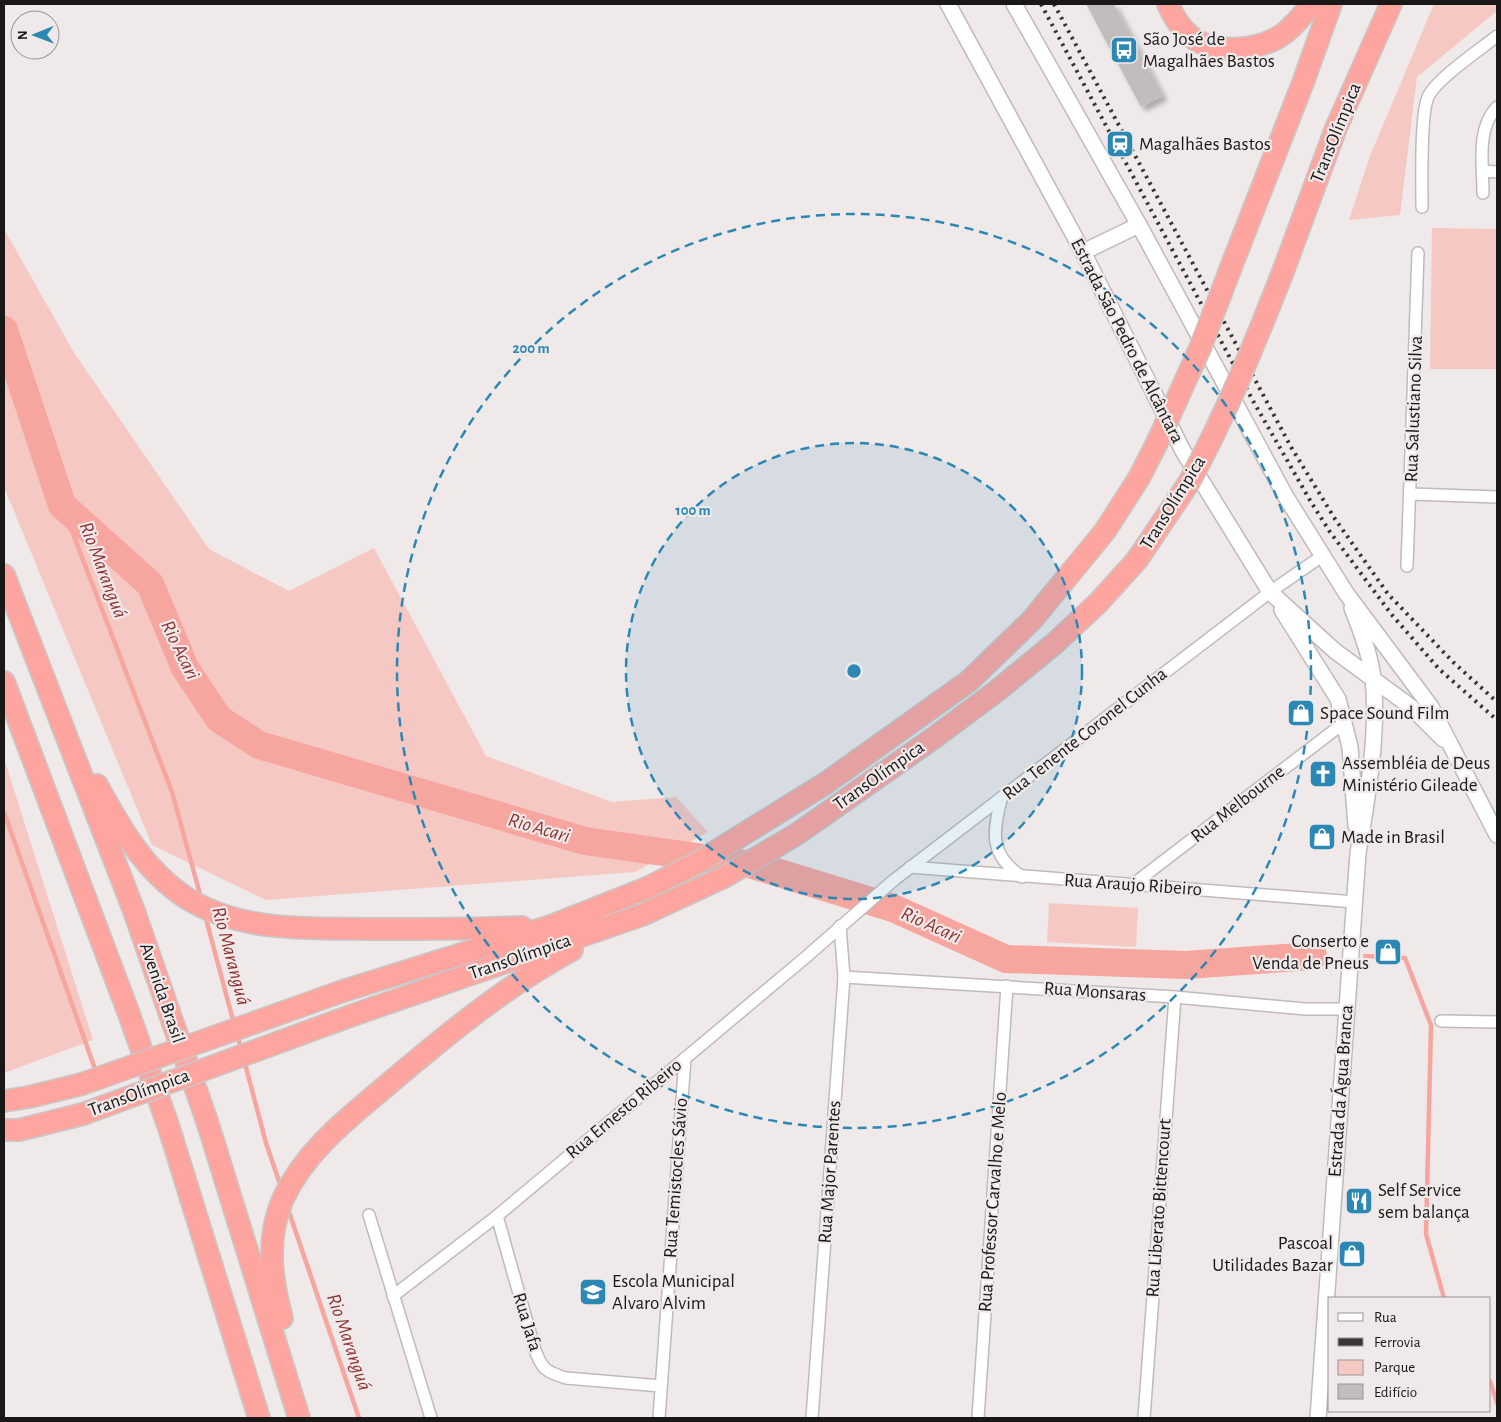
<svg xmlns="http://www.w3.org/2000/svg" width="1501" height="1422" viewBox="0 0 1501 1422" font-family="'Alegreya Sans',sans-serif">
  <defs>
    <filter id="shadow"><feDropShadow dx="4.5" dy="4.5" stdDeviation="2.5" flood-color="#0004"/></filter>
  </defs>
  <rect width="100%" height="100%" fill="#efe9e9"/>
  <g fill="#f6c8c4">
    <polygon points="1434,4 1497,4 1497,11 1417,77 1400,215 1349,220 1370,156"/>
    <polygon points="1432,228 1497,229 1497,369 1430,369"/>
    <polygon points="4,229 75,354 209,549 289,591 374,548 486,756 612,802 676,797 708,832 635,872 266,900 152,845 4,487"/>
    <polygon points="4,758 93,1040 4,1073"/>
    <polygon points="1049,903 1138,908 1136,947 1047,942"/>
  </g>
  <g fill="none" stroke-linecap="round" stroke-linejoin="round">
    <g stroke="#f6a59f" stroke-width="4.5">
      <polyline points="62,505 172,792 201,898"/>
      <polyline points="4,812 95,1069"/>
      <polyline points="205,915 234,1024"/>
      <polyline points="1365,956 1405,958 1431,1025 1426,1234 1444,1298"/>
      <polyline points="237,1034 241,1050"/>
      <polyline points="244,1060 266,1143 281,1187"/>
      <polyline points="288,1209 359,1418"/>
      <polyline points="1490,1381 1497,1403"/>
    </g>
    <polyline stroke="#f6a59f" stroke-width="28" points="4,330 62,505 150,584 185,668 219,719 259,745 585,841 753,865 893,908 1006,959 1186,965 1313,956"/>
  </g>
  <polygon fill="#c2bcbc" filter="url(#shadow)" points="1086,4 1114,4 1163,96 1141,107"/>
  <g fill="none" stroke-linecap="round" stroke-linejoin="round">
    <g stroke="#c0bab9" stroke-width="14">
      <g id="minor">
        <polyline points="1483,171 1497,172"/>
        <path d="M1483,193C1483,164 1476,129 1497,107"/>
        <path d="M1422,207C1422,184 1420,115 1428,97C1436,79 1481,49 1497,36"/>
        <polyline points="1411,494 1497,497"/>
        <polyline points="1407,566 1418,253"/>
        <path d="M1001,800C992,834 990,855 1022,877"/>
        <polyline points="910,867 1355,902"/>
        <polyline points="1131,886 1345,722"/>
        <polyline points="844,977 1175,997 1305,1009 1347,1009"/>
        <polyline points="1441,1021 1497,1022"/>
        <polyline points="369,1215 431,1418"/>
        <path d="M497,1216L535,1350C542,1369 546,1372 566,1378L661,1386"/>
        <polyline points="393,1296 497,1216 806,957 894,880 1270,592 1322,556"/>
        <polyline points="659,1418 685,1058"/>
        <polyline points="812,1418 844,977 840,926"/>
        <polyline points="978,1418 1007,986"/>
        <polyline points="1144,1418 1175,997"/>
      </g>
    </g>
    <g stroke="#c0bab9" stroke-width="18">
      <g id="tertiary">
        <polyline points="948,4 1083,252 1183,451 1270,592 1335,651 1411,707 1443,739"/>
        <polyline points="1014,4 1139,225 1286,497 1346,593 1431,707 1497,835"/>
        <polyline points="1083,252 1139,225"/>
        <polyline points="1282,610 1338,699 1350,747 1356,826"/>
        <path d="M1318,1418L1358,853C1367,800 1379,732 1373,678C1370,654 1361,631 1352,608"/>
      </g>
    </g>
    <g stroke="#c8c7c7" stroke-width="24">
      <g id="motorway">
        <path d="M1168,4C1184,42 1210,54 1251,47C1262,45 1276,40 1286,32C1295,24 1304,14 1311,4"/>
        <polyline points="1233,262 1304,80 1331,4"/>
        <polyline points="1284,269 1336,128 1391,4"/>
        <polyline points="4,575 134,911 208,1124 299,1418"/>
        <polyline points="4,682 129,1014 169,1128 259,1418"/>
        <path d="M97,785C120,827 144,870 185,897C240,933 311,928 374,929C423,929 473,929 522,927"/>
        <polyline points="343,991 551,926 647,888 697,863 826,783 969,681 1032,620 1105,531 1139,478 1158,441"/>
        <polyline points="353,1015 642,915 726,876 797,834 935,737 998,690 1054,644 1098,603 1137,560 1188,484"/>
        <polyline points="4,1101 29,1097 82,1084"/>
        <polyline points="4,1130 19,1130 83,1114"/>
        <path d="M282,1318C271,1278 266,1238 283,1199C306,1149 351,1116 392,1081C450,1032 506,986 572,950"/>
      </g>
    </g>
    <use href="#minor" stroke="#fff" stroke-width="11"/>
    <use href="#tertiary" stroke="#fff" stroke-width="15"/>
    <use href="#motorway" stroke="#ffa59f" stroke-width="21"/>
    <g stroke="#383434" stroke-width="4" stroke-dasharray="2.5 5" stroke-linecap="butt">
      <polyline points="1041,4 1252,399 1311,502 1330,532 1392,615 1439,669 1497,720"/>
      <polyline points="1054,4 1291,447 1335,519 1388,594 1453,662 1497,702"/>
    </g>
    <g stroke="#c8c7c7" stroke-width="24" stroke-linecap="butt">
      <g id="motorway-bridge">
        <polyline points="1158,441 1201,346 1233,262"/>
        <path d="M1188,484C1226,415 1255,343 1284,269"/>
        <polyline points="82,1084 343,991"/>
        <polyline points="83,1114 353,1015"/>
      </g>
    </g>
    <use href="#motorway-bridge" stroke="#ffa59f" stroke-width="21"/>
  </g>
  <circle cx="854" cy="671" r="228" fill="#2b87b4" fill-opacity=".12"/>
  <g fill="none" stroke="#2b87b4" stroke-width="2.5" stroke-dasharray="9 6">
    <circle cx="854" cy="671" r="228"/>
    <circle cx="854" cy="671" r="457"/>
  </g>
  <defs>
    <g id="bus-square" transform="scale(1.4375)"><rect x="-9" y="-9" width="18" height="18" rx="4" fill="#2b87b4" stroke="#efe9e9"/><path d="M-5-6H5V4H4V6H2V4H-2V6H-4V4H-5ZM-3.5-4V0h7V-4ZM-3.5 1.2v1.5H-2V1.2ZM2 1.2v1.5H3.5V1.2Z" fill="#fff"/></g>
    <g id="station-square" transform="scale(1.4375)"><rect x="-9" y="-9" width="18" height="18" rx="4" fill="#2b87b4" stroke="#efe9e9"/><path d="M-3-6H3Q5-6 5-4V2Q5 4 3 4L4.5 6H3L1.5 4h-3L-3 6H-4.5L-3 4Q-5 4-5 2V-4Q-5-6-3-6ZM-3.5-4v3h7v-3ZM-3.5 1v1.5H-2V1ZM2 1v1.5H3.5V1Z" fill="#fff"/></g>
    <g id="shop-square" transform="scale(1.4375)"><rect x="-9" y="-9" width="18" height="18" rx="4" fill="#2b87b4" stroke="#efe9e9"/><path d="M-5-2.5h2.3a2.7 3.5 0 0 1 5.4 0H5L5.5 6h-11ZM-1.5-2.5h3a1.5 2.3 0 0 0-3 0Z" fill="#fff"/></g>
    <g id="church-square" transform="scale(1.4375)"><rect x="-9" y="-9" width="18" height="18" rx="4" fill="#2b87b4" stroke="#efe9e9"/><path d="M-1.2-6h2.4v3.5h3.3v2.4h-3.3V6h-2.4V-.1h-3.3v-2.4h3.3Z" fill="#fff"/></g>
    <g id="restaurant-square" transform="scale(1.4375)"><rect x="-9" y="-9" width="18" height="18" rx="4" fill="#2b87b4" stroke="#efe9e9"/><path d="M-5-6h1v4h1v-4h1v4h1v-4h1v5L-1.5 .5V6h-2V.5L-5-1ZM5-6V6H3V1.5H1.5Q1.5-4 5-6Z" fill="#fff"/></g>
    <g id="school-square" transform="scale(1.4375)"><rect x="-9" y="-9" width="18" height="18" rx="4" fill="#2b87b4" stroke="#efe9e9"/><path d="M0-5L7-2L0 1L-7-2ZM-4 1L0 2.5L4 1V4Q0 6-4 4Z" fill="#fff"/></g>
  </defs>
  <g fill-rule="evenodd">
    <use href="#bus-square" x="1124" y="50"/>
    <use href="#station-square" x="1120" y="144"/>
    <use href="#shop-square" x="1301" y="713"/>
    <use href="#church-square" x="1323" y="774"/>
    <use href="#shop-square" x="1322" y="837"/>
    <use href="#shop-square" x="1388" y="952"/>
    <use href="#restaurant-square" x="1359" y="1201"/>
    <use href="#shop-square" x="1352" y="1254"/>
    <use href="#school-square" x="593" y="1292"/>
  </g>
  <g text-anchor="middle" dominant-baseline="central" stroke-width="4.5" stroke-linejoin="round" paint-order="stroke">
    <g font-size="19" fill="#1a1717" stroke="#efe9e9" text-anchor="start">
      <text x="1143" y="39">São José de<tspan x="1143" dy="22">Magalhães Bastos</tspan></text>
      <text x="1139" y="144">Magalhães Bastos</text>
      <text x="1320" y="713">Space Sound Film</text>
      <text x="1342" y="763">Assembléia de Deus<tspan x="1342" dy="22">Ministério Gileade</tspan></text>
      <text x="1341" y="837">Made in Brasil</text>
      <text x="1369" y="941" text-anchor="end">Conserto e<tspan x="1369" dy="22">Venda de Pneus</tspan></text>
      <text x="1378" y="1190">Self Service<tspan x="1378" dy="22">sem balança</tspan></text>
      <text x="1333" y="1243" text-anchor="end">Pascoal<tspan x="1333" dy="22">Utilidades Bazar</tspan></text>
      <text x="612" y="1281">Escola Municipal<tspan x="612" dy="22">Alvaro Alvim</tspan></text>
    </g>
    <g font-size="19" fill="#1a1717" stroke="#efe9e9">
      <text transform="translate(1336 133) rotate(-68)">TransOlímpica</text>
      <text transform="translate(1127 341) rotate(63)">Estrada São Pedro de Alcântara</text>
      <text transform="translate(1414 409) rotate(-88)">Rua Salustiano Silva</text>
      <text transform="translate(1173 503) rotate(-58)">TransOlímpica</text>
      <text transform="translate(1085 734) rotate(-38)">Rua Tenente Coronel Cunha</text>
      <text transform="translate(879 776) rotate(-35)">TransOlímpica</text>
      <text transform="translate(1238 804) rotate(-38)">Rua Melbourne</text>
      <text transform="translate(1133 885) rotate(4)">Rua Araujo Ribeiro</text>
      <text transform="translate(520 957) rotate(-19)">TransOlímpica</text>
      <text transform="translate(1095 992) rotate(4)">Rua Monsaras</text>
      <text transform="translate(162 993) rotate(71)">Avenida Brasil</text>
      <text transform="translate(1341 1091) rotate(-86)">Estrada da Água Branca</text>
      <text transform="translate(139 1093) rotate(-20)">TransOlímpica</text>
      <text transform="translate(624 1109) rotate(-40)">Rua Ernesto Ribeiro</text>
      <text transform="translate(830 1172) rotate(-86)">Rua Major Parentes</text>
      <text transform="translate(676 1178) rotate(-86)">Rua Temistocles Sávio</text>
      <text transform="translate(993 1202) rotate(-86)">Rua Professor Carvalho e Melo</text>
      <text transform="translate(1159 1208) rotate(-86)">Rua Liberato Bittencourt</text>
      <text transform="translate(527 1322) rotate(73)">Rua Jafa</text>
    </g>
    <g font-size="20" font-style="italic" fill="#8e302f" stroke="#efe9e9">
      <text transform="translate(103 570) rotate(69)">Rio Maranguá</text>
      <text transform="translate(180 650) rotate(64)">Rio Acari</text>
      <text transform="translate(539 828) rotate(16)">Rio Acari</text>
      <text transform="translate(931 925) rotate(24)">Rio Acari</text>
      <text transform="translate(231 956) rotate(75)">Rio Maranguá</text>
      <text transform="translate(349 1342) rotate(71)">Rio Maranguá</text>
    </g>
  </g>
  <circle cx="854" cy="671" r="8" fill="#2b87b4" stroke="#efe9e9" stroke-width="2.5"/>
  <g font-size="15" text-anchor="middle" font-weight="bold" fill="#2b87b4" stroke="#efe9e9" stroke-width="4.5" stroke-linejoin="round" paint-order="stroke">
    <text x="531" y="353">200 m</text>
    <text x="693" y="515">100 m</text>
  </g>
  <rect width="1501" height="1422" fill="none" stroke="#1a1717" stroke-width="10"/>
  <rect x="1328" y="1297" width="162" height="115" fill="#efe9e9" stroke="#9a9595"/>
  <rect x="1338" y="1313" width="25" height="8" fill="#ffffff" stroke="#9a9595"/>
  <text x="1374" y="1322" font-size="15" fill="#1a1717">Rua</text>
  <rect x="1338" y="1338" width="25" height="8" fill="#383434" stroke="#9a9595"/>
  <text x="1374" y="1347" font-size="15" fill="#1a1717">Ferrovia</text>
  <rect x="1338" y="1360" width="25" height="15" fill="#f6c8c4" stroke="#9a9595"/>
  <text x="1374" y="1372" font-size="15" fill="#1a1717">Parque</text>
  <rect x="1338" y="1384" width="25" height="15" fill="#c2bcbc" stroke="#9a9595"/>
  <text x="1374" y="1397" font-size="15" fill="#1a1717">Edifício</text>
  <g transform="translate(35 35) rotate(269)"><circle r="24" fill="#efe9e9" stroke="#9a9595"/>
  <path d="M0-4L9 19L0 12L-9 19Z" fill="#2b87b4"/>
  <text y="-8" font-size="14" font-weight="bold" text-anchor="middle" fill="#1a1717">N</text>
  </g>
</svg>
